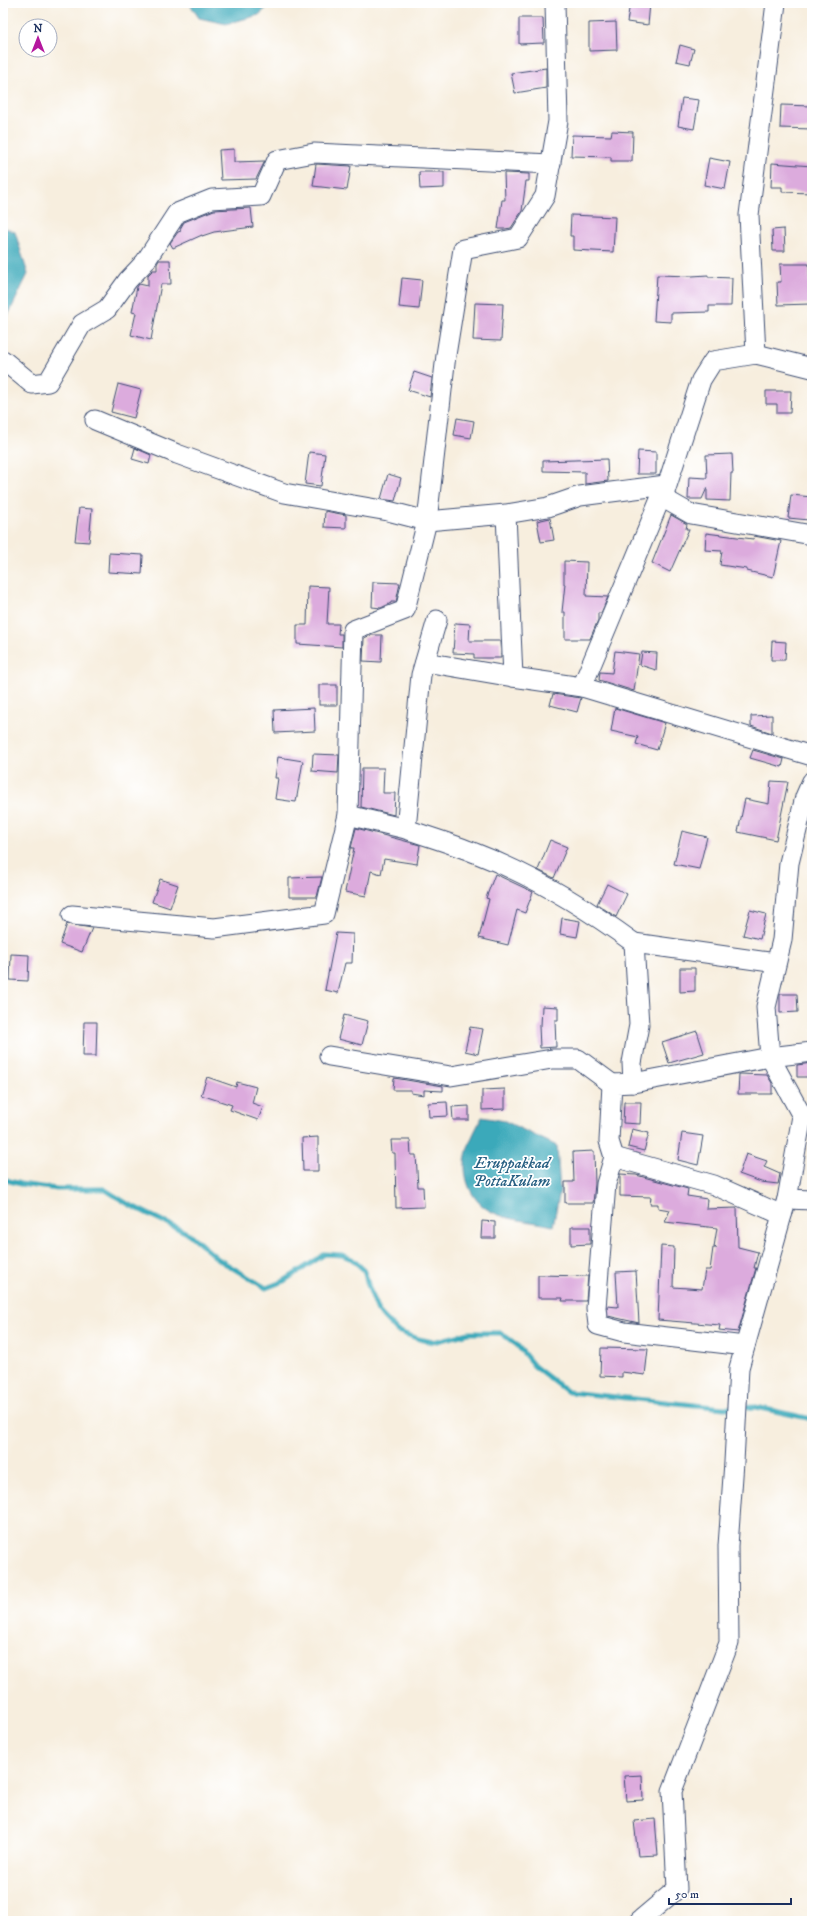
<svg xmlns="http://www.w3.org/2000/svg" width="815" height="1924" viewBox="0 0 815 1924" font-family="'IM FELL DW Pica',serif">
  <rect width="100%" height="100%" fill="#fff"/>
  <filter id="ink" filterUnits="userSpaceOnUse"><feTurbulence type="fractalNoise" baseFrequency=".025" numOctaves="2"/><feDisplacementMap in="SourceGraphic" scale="8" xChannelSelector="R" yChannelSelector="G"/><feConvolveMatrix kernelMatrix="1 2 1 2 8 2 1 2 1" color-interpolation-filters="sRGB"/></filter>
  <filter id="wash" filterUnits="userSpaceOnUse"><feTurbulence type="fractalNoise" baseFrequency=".012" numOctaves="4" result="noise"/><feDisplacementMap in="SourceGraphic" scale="16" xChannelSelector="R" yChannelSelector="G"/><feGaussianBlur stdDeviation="0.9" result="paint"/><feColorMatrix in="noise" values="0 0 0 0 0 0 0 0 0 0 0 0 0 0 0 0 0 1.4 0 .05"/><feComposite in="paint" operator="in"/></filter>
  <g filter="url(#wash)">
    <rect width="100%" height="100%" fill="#f7eede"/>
    <g fill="#3ba9ba" stroke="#2b6c8c">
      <polygon points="189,3 272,3 259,15 226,24 199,18"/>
      <polygon points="3,227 15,232 28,274 3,326"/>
      <path d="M482,1117L505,1121L557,1146L560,1191L553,1226C533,1221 508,1221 490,1211C468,1199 460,1171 468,1148C471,1137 477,1127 482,1117Z"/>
    </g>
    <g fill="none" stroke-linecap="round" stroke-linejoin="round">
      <polyline stroke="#3ba9ba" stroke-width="5" points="3,1179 20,1184 57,1189 104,1189 128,1204 189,1234 218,1259 266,1288 284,1281 325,1254 342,1255 352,1259 364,1270 369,1288 378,1311 397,1331 419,1339 433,1342 469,1333 501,1333 517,1345 534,1366 568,1392 724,1408 756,1407 812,1419"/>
    </g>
    <g id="blocks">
      <g fill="#dcabdd">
        <polygon points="630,3 650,3 648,25 627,22"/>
        <polygon points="519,18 543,18 544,43 519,44"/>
        <polygon points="616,22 617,50 589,51 589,23"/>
        <polygon points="680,45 694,49 690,64 676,61"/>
        <polygon points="546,68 546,88 515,93 511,73"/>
        <polygon points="682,98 699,100 694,129 678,126"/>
        <polygon points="781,105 812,106 812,129 780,128"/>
        <polygon points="612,131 633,132 632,161 611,161 611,157 571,156 572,135 611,136"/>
        <polygon points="234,149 234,162 265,161 256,179 221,180 219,150"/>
        <polygon points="709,158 730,162 725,189 704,185"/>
        <polygon points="772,163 812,166 812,193 782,192 782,187 771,187"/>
        <polygon points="316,164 351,166 347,190 313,186"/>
        <polygon points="419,172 444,172 444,188 420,189"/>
        <polygon points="504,173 529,174 529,181 526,181 522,211 511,228 505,229 498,229 502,200 505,200"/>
        <polygon points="251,208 253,227 214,232 202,236 202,235 173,248 170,243 178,232 181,231 180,229 184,222 214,210"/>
        <polygon points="571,215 615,217 613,252 573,250 573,236 570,236"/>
        <polygon points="784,229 785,251 773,251 772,230"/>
        <polygon points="159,260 170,260 171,284 161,284 151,340 131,335 136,313 132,312 137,287 139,284 148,286 148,275 153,270 157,270 157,264"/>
        <polygon points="780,264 809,264 810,304 778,305 777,282 781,282"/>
        <polygon points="657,275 692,276 708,275 708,277 732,278 731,306 709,306 709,312 671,313 671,322 654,321"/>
        <polygon points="402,278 422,280 419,309 399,307"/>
        <polygon points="475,303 503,304 501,341 473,340"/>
        <polygon points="414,372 432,378 430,397 408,390"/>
        <polygon points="118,384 141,390 134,418 111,412"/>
        <polygon points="766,391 791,391 790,413 777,413 777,404 766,404"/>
        <polygon points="457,418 474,421 471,438 454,435"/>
        <polygon points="135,448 151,455 149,464 132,459"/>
        <polygon points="638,451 656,452 656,474 637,474"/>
        <polygon points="309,452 325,454 321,486 305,484"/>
        <polygon points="732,454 733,473 731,473 730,501 707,500 707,488 702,499 688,499 689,477 707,478 706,455"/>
        <polygon points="607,459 608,481 585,484 585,472 543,471 543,461"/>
        <polygon points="388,474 401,478 395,501 381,499"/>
        <polygon points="791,495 812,497 809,520 788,518"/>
        <polygon points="79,508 92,509 89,542 75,541"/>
        <polygon points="325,511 346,515 346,528 324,527"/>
        <polygon points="671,515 687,524 686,529 689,529 670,572 652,563"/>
        <polygon points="550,518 554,540 541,542 537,521"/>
        <polygon points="706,533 753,539 754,536 781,541 773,577 747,571 747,569 720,565 722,551 705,550"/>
        <polygon points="109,553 143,555 142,574 108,572"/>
        <polygon points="564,561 587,562 586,596 608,597 601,613 598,613 598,620 590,639 565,639 565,612 562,612 565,584 564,584"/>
        <polygon points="373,582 400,583 396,602 391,602 391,603 381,608 372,607"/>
        <polygon points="308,586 329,587 327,624 339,624 338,634 342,634 342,647 297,644 297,625 307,625"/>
        <polygon points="455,623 470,624 469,641 500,641 501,658 474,658 474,654 453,653"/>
        <polygon points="371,635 382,635 381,662 363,661 364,638"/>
        <polygon points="772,641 786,642 785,660 771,660"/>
        <polygon points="615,651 639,654 634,691 599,680 600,672 612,673"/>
        <polygon points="642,652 657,653 656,670 640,665"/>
        <rect x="319" y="685" width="18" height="20"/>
        <polygon points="553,694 581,698 577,712 550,705"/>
        <polygon points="314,708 315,731 275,733 274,710"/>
        <polygon points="615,708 665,723 657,750 636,744 638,737 611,731"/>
        <polygon points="772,715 772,733 751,726 751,716"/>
        <polygon points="753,750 784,759 782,767 750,758"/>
        <polygon points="313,754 339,755 338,773 312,771"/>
        <polygon points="278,757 303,761 296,802 275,799 278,778 275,778"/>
        <polygon points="362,768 384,768 383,793 395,793 394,815 361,807"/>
        <polygon points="771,781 788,782 776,840 738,832 745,799 769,804"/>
        <polygon points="356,828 420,845 417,864 384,859 381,874 371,871 366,896 345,892 354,848 351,848"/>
        <polygon points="682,831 707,837 699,869 674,864"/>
        <polygon points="550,840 567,847 554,878 538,870"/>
        <polygon points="495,874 533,892 525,913 517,910 508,945 479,938 489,899 486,898"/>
        <polygon points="322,877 317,897 289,897 289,878"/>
        <polygon points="160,879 178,885 170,908 152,902"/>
        <polygon points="607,884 627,894 616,917 597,904"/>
        <polygon points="750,910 766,914 760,939 743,935"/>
        <polygon points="562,918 580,921 577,937 560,934"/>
        <polygon points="67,924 92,928 82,952 60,944"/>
        <polygon points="336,933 353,934 352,963 345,963 338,993 325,990"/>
        <polygon points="11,954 29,955 28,981 10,980"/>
        <polygon points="680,968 695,968 695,991 680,992"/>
        <polygon points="780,994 797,994 798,1012 780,1013"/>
        <polygon points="542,1006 558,1007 558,1020 555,1020 556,1047 540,1048 539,1026 541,1026"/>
        <polygon points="344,1015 368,1021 362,1045 338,1039"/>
        <polygon points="84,1022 97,1022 96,1056 83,1056"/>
        <polygon points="470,1027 483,1029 478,1054 465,1051"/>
        <polygon points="697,1031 704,1053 669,1063 662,1042"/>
        <polygon points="812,1063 812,1077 797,1077 797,1065"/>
        <polygon points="739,1074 767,1075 772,1083 772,1094 738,1094"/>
        <polygon points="207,1077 236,1087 237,1082 256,1087 252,1103 263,1107 258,1120 230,1110 232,1105 201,1095"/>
        <polygon points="394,1078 443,1086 443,1091 424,1090 424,1095 411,1093 411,1090 393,1090"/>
        <polygon points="505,1089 505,1109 482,1110 482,1090"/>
        <polygon points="447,1102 448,1116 429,1117 428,1103"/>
        <polygon points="624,1102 641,1102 640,1124 623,1123"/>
        <polygon points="469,1106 469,1120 453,1120 452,1107"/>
        <polygon points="632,1129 649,1133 644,1151 628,1147"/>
        <polygon points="682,1133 703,1136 698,1165 678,1160"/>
        <polygon points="318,1137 318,1171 303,1171 302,1138"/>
        <polygon points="391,1140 410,1140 411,1155 416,1155 418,1187 423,1187 424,1207 396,1208 395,1153 392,1153"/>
        <polygon points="594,1151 595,1184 593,1203 565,1203 565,1182 574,1182 573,1152"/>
        <polygon points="746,1154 767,1161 764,1167 780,1174 778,1184 761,1182 739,1174"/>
        <polygon points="620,1174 636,1175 688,1189 687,1196 707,1199 706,1209 737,1208 738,1247 758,1252 754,1268 756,1268 738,1332 719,1330 720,1325 658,1320 661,1246 674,1247 673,1287 702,1289 705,1270 710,1270 713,1248 717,1248 714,1247 717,1228 665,1222 670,1210 658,1208 658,1204 650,1204 651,1197 620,1196"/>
        <polygon points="482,1221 495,1222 495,1238 481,1238"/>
        <polygon points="571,1227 590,1227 590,1244 571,1245"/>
        <polygon points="636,1271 639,1323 608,1316 607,1306 618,1307 616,1272"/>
        <polygon points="538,1275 588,1276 586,1301 562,1301 563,1298 538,1298"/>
        <polygon points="601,1348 648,1349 645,1375 622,1372 622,1377 600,1376"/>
        <polygon points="642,1775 643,1800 626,1801 624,1776"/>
        <polygon points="655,1819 658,1855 638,1856 634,1821"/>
      </g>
    </g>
  </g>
  <g filter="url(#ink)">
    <use href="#blocks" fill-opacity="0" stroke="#3c4c71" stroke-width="1"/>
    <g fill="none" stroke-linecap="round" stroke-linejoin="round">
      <g stroke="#3c4c71" stroke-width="21">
        <g id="minor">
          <polyline points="756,354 749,215 776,3"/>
          <polyline points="3,360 32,384 48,382 82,324 107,309 128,280 145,262 177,213 212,199 261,196 277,160 314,153 551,164"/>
          <polyline points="812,368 756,354 713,361 701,380 663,498 691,514 812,535"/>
          <polyline points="95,420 177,454 284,493 388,511 427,521 506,514 548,507 580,496 666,485 582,687 513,677 506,514"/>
          <path d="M437,620L421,675L406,829C429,837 453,844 475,853C532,875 585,907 634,943L639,1025L632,1063L633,1083L612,1084L609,1141L614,1157L606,1184L596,1308L598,1325L624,1332L745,1346"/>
          <polyline points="425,662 513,677"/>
          <polyline points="582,687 812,756"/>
          <polyline points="348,815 406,829"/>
          <polyline points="72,915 214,928 324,914 348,815 353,630 405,610 427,521 446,355 463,249 518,238 545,196 558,121 555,3"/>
          <polyline points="634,943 776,963"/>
          <polyline points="329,1056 451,1076 552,1059 578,1059 612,1084"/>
          <polyline points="633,1083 770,1057 812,1052"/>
          <polyline points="614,1157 714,1185 782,1215 739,1368 734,1462 728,1546 729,1643 672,1791 677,1889 639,1921"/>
          <polyline points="787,1199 812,1200"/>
          <polyline points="782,1215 787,1199 802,1116 770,1057 766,1007 782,940 789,863 805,797 812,781"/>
        </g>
      </g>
      <use href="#minor" stroke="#fff" stroke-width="19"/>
    </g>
  </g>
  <g text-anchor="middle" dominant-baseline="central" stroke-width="3.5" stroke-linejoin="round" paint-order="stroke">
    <g font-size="16" font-style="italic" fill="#286083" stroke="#fff">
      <text x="512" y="1163">Eruppakkad<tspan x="512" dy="18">PottaKulam</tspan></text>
    </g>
  </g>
  <rect width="815" height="1924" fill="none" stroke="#fff" stroke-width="16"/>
  <g transform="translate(38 38)"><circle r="19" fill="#ffffff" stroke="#a4acbf"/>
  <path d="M0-3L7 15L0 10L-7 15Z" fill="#b5179e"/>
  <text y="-6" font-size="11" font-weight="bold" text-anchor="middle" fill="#1b2f5e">N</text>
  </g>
  <path d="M669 1898v6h122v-6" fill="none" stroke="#1b2f5e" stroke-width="2"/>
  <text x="675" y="1898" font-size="12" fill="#1b2f5e" stroke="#ffffff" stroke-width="3" paint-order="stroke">50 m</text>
</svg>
